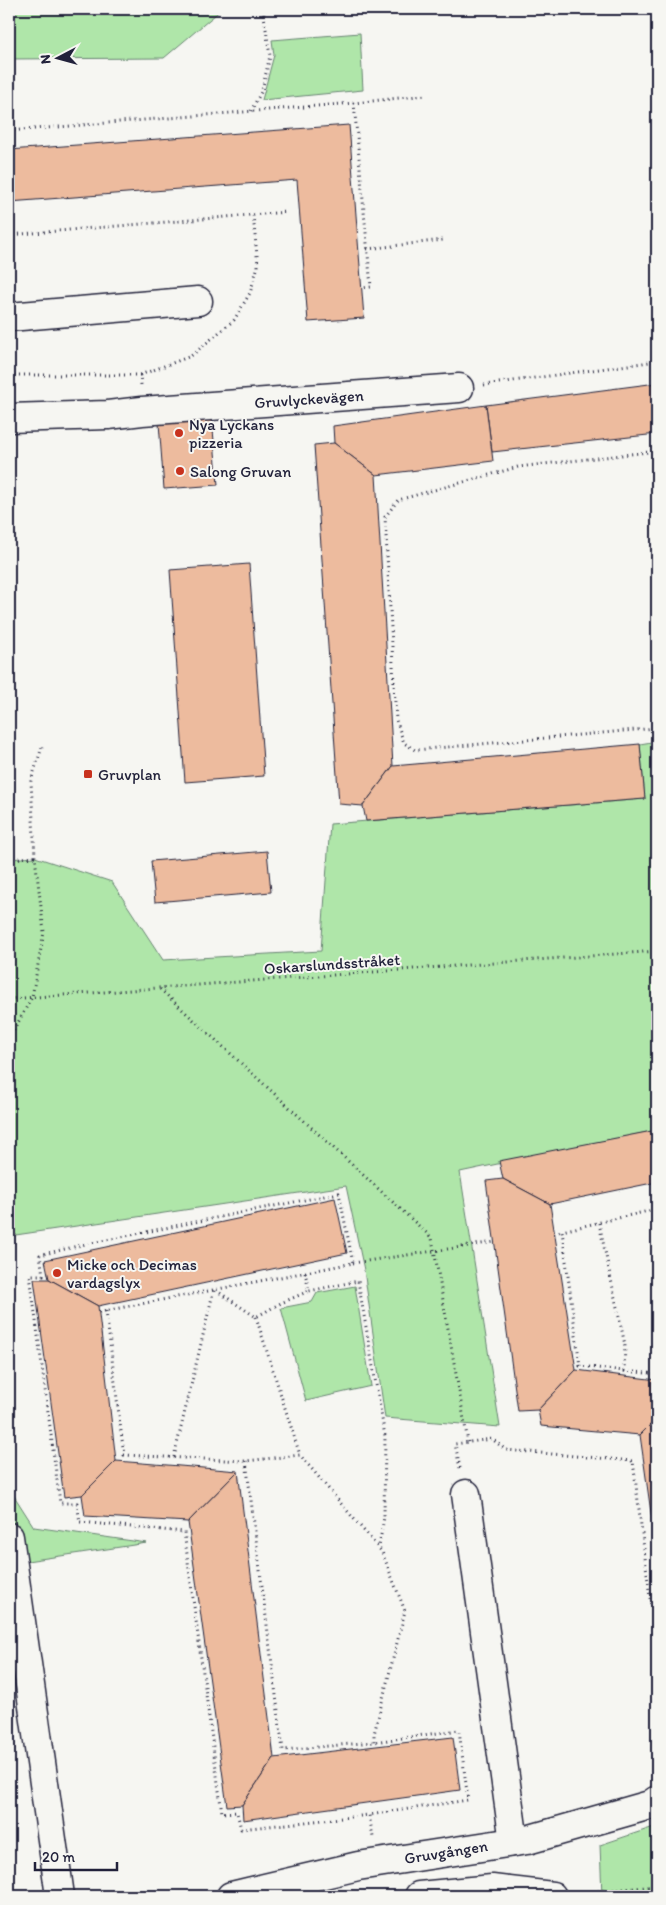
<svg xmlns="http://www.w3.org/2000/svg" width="666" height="1905" viewBox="0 0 666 1905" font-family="Itim,sans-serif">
  <rect width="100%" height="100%" fill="#f6f6f2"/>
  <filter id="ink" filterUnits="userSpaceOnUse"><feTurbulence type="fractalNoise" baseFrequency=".02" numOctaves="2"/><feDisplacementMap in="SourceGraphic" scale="10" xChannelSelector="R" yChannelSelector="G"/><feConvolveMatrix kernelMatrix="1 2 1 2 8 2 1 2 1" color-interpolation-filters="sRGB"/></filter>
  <g filter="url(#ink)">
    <g fill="#afe6a9" stroke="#688472">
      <polygon points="9,9 222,9 164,58 9,59"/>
      <polygon points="360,33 363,90 262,100 274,55 272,40"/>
      <polygon points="657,741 657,1130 460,1172 500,1427 385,1418 364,1270 346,1186 9,1236 9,859 35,857 112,882 163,960 321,951 330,824 645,799 640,744"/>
      <polygon points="355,1286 371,1386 306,1401 281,1308 312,1302 317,1293"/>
      <polygon points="9,1488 34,1527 147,1543 27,1561 16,1529 9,1528"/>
      <polygon points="657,1826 657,1896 602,1896 600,1845"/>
    </g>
    <g fill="#edbb9e" stroke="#22223b">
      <polygon points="349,125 364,318 308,322 297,180 9,202 9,150"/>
      <polygon points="657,383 657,434 492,452 486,405"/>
      <polygon points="486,405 493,461 376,475 334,443 333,426"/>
      <polygon points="212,419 218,485 164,489 159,423"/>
      <polygon points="334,443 376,475 393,766 363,806 339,804 314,445"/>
      <polygon points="249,564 264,776 185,782 170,570"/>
      <polygon points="640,744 645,799 366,821 363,806 393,766"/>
      <polygon points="267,851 271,892 155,902 151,861"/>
      <polygon points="657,1130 657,1182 550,1204 503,1179 499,1161"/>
      <polygon points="503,1179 550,1204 576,1370 538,1410 518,1411 486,1181"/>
      <polygon points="335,1198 347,1253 98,1306 49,1279 45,1260"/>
      <polygon points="34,1279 49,1279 98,1306 116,1461 82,1495 64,1497"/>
      <polygon points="576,1370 657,1380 657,1418 640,1435 541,1426 538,1410"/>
      <polygon points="657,1418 657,1555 640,1435"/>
      <polygon points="116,1461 180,1466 238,1471 188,1522 85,1516 82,1495"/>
      <polygon points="238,1471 274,1758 242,1805 227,1806 188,1522"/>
      <polygon points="453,1737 460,1790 243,1820 242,1805 274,1758"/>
    </g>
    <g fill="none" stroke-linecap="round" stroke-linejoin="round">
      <g stroke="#22223b" stroke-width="31">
        <g id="minor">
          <polyline points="9,317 198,301"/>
          <polyline points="9,418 108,415 142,411 459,388"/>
          <polyline points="466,1494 514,1842"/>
          <polyline points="9,1537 60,1896"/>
          <polyline points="231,1896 358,1866 527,1840 650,1805 657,1800"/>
          <polyline points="419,1896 492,1889 552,1896"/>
        </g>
      </g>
      <g stroke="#22223b" stroke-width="3" stroke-dasharray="1 4" stroke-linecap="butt">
        <polyline points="354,103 371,287 361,288"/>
        <polyline points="251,111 262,90 270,56 263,9"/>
        <polyline points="9,131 354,103 426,95"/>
        <polyline points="9,235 287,212"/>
        <polyline points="367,249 443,240"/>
        <polyline points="9,375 140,375 141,385"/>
        <polyline points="140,375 191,356 234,320 250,293 258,266 253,215"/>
        <polyline points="484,385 657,361"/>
        <polyline points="657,451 518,467 398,500 385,517 396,720 404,743 415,750 657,728"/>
        <polyline points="9,859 35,857"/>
        <polyline points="160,989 432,1238 468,1442"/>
        <polyline points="9,999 657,951"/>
        <polyline points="9,1039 32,997 44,932 35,857 31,781 43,744"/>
        <polyline points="599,1223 625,1345 624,1371 580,1366 562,1231 657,1209"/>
        <polyline points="554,1233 562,1231"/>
        <polyline points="353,1263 495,1242"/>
        <polyline points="305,1272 309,1291 358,1281 385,1436 384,1517 379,1547"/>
        <polyline points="9,1294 9,1308"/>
        <polyline points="106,1311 124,1455 246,1461 300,1455 382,1552 405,1611 374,1734 374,1742"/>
        <polyline points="99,1312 353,1263 339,1193 86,1244 40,1255 43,1275 30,1275 60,1503 77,1503 80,1522 184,1532 222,1813 237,1812 241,1829 369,1815 373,1837"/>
        <polyline points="256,1317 300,1455"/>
        <polyline points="624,1371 657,1374"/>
        <polyline points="174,1457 214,1289 256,1317 281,1303 309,1291"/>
        <polyline points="246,1461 283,1750 374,1742 459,1730 468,1800 369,1815"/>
        <polyline points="460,1468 455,1444 492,1439 506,1450 633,1461 657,1654"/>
        <polyline points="9,1856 14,1896"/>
        <polyline points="578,1893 657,1886"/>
      </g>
      <use href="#minor" stroke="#f6f6f2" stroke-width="28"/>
    </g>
  </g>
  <g fill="#c8321e" stroke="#f6f6f2" stroke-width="2">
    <circle cx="179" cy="433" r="5"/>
    <circle cx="180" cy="471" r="5"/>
    <rect x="83" y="769" width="10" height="10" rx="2.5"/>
    <circle cx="57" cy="1273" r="5"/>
  </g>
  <g text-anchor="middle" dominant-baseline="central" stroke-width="4" stroke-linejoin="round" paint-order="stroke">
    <g font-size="16" fill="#22223b" stroke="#f6f6f2">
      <text transform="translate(309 399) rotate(-4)">Gruvlyckevägen</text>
      <text transform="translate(332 964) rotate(-4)">Oskarslundsstråket</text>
      <text transform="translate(446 1852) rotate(-9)">Gruvgången</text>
    </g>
    <g font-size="16" fill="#22223b" stroke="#f6f6f2" text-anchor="start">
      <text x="189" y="424">Nya Lyckans<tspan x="189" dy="18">pizzeria</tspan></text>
      <text x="190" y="471">Salong Gruvan</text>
      <text x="98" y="774">Gruvplan</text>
      <text x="67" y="1264">Micke och Decimas<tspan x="67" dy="18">vardagslyx</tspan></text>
    </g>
  </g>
  <rect width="666" height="1905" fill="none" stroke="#f6f6f2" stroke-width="30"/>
  <rect x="15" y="15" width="636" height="1875" fill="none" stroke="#22223b" stroke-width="2" filter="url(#ink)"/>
  <g transform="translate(58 58) rotate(264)" stroke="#f6f6f2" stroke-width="4" paint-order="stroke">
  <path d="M0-4L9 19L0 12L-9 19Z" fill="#22223b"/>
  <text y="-8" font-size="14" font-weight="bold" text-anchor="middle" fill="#22223b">N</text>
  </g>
  <path d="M35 1862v8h82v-8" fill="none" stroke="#22223b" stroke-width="2.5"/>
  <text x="42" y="1862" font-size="15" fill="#22223b" stroke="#f6f6f2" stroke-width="4" paint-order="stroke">20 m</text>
</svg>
